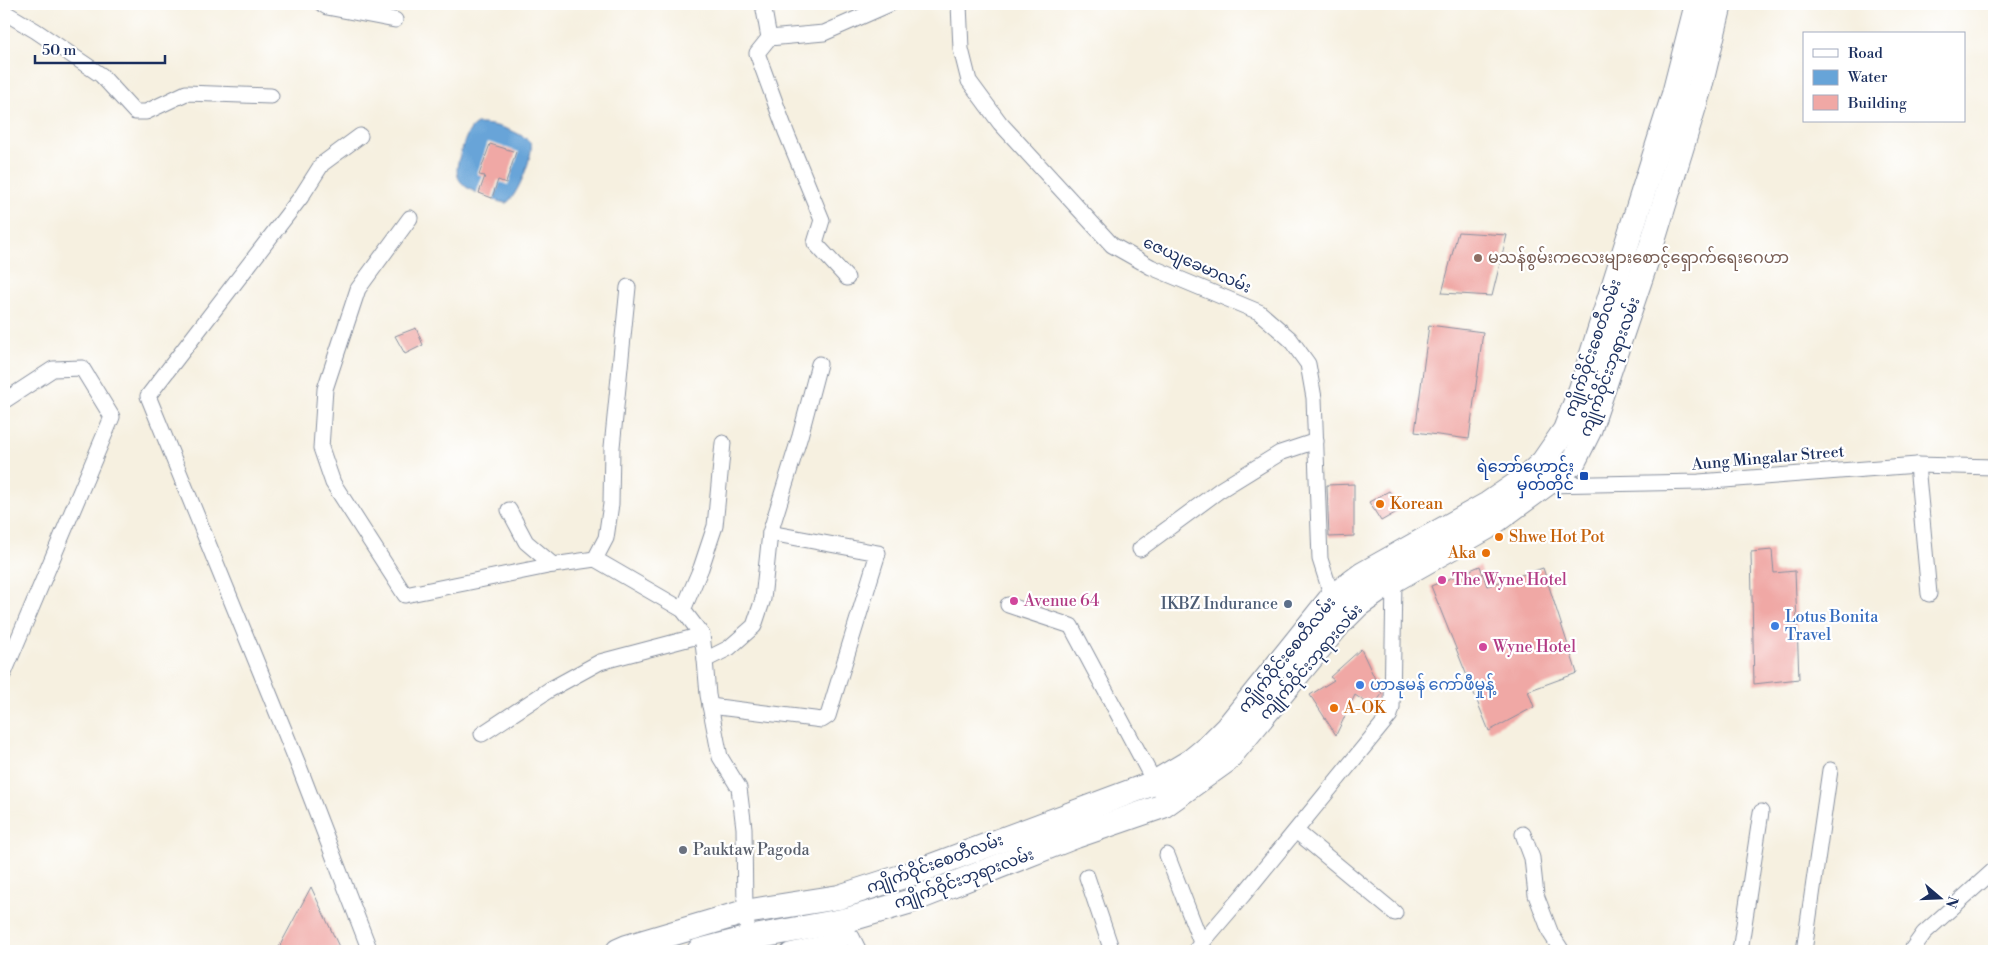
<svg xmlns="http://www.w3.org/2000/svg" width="1998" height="955" viewBox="0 0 1998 955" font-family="'Libre Bodoni','Noto Sans Myanmar',serif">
  <rect width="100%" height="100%" fill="#fff"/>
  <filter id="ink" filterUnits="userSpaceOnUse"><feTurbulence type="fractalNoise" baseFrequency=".02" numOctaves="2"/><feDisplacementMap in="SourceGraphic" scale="10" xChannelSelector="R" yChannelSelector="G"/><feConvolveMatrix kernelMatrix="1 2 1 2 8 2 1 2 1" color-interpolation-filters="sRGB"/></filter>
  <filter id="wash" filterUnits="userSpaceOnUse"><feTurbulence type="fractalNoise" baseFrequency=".0096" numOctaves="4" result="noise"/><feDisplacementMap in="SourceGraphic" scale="20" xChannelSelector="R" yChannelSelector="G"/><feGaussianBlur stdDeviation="1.12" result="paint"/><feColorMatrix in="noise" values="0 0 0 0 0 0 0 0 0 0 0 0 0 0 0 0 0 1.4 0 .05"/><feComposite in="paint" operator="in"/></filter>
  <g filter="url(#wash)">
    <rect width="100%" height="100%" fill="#f6f0e0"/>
    <path fill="#67a4d8" stroke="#416a9b" d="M477,124C493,123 520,131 531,143C534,154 517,198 506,203C497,202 489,197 480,194C452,183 454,171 463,146C466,137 469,128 477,124Z"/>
    <polygon fill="#f6f0e0" points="488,142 519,152 508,185 500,182 493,202 476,195 482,176 477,174"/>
    <g id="blocks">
      <g fill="#f0a8a5">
        <polygon points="490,144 516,152 506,183 498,180 492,198 479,193 485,176 479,175"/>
        <polygon points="1458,232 1507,235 1492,296 1442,293"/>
        <polygon points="1429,325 1483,332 1469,439 1415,432"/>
        <polygon points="416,328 423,345 405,354 395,336"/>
        <polygon points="1354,484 1354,536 1329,537 1327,485"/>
        <polygon points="1389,491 1402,509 1381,521 1369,502"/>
        <polygon points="1772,550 1774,573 1795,571 1799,679 1754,684 1751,552"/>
        <polygon points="1480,566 1487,586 1543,568 1577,673 1528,691 1534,707 1489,731 1431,586"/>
        <polygon points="1361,649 1382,694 1373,707 1355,695 1336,735 1310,695 1334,680 1330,677"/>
        <polygon points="311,887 341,951 277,951"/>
      </g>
    </g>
  </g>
  <g filter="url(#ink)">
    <use href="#blocks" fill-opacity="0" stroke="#88909f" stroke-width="1"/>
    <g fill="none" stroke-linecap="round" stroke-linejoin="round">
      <g stroke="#88909f" stroke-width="17">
        <g id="street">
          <polyline points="322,4 327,7 395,20"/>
          <polyline points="763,4 769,38"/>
          <polyline points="959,4 961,49 969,81 1000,123 1112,245 1151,267 1259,312 1290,339 1308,364 1314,398 1320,559 1332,597 1336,602"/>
          <polyline points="4,12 36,31 101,75 135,112 146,112 186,93 271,96"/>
          <polyline points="360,136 322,164 301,197 148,396 300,769 370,951"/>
          <polyline points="410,218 358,289 325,389 321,448 333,483 405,595 553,565"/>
          <polyline points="847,278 815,243 822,220 786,132 757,53 769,38 824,33 890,4"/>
          <polyline points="628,287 612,447 611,504 606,538 595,559 683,610 702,635 705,660"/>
          <polyline points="4,401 53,369 82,368 112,417 4,673"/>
          <polyline points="1917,465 1929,594"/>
          <polyline points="1544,485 1699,482 1917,465 1994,467"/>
          <polyline points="509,510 526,542 553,565 595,559"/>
          <polyline points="1140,549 1220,490 1280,453 1316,441"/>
          <polyline points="1008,605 1071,626 1158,789"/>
          <polyline points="683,610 701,568 715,526 723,443"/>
          <polyline points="710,706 822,720 828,716 878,553 770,533"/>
          <polyline points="482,734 549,690 600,662 702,635"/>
          <polyline points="1296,831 1395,913"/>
          <polyline points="1523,834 1532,858 1536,895 1551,934 1562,951"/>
          <polyline points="1167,855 1202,945"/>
          <polyline points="1087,877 1112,951"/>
          <polyline points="749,938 745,912 744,828 739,788 720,757 708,695 705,660 729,648 754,626 763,599 770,533 800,436 819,364"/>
          <polyline points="789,951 852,937 859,951"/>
          <polyline points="1195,951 1243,895 1390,715 1392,708 1394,580"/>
          <polyline points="1740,951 1761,812"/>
          <polyline points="1804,951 1830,770"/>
          <polyline points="1911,951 1924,933 1994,870"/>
        </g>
      </g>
      <g stroke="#88909f" stroke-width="26">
        <g id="primary">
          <polyline points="618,951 627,947 745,912 839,897 913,873 1154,783 1191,761 1208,747 1227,728 1332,597 1363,574 1488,504 1526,478 1543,462 1565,430 1581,389 1674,94 1697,4"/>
          <polyline points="699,951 749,938 847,920 908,902 1076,836 1163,806 1226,761 1340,623 1358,605 1394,580 1486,528 1545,485 1573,463 1589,431 1652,244 1700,87 1720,4"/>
        </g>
      </g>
      <use href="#street" stroke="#fff" stroke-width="15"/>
      <use href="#primary" stroke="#fff" stroke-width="24"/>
    </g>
  </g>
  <circle fill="#8d6e63" stroke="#fff" stroke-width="2" cx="1478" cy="258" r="5"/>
  <rect fill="#1a4fb4" stroke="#fff" stroke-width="2" x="1579" y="471" width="10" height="10" rx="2.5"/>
  <g fill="#e8710a" stroke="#fff" stroke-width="2">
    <circle cx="1380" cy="504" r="5"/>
    <circle cx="1499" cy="537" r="5"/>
    <circle cx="1486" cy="553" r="5"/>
    <circle cx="1334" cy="708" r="5"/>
  </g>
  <g fill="#d1479c" stroke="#fff" stroke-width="2">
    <circle cx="1442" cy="580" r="5"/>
    <circle cx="1014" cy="601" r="5"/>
    <circle cx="1483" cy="647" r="5"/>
  </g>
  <circle fill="#5c6f8a" stroke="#fff" stroke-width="2" cx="1288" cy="604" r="5"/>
  <g fill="#3f7fe0" stroke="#fff" stroke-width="2">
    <circle cx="1775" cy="626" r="5"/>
    <circle cx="1360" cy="685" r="5"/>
  </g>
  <circle fill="#6b7280" stroke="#fff" stroke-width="2" cx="683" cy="850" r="5"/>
  <g text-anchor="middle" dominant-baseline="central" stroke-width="4.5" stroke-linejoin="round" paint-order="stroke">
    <g font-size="16" fill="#785e54" stroke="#fff" text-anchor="start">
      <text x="1488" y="258">မသန်စွမ်းကလေးများစောင့်ရှောက်ရေးဂေဟာ</text>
    </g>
    <g font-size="16" fill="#1b2f5e" stroke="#fff">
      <text transform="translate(1197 265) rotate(24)">ဇေယျခေမာလမ်း</text>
      <text transform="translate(1593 348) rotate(-71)">ကျိုက်ဝိုင်းစေတီလမ်း</text>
      <text transform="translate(1610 367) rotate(-70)">ကျိုက်ဝိုင်းဘုရားလမ်း</text>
      <text transform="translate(1768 458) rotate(-5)">Aung Mingalar Street</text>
      <text transform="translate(1287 655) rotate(-51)">ကျိုက်ဝိုင်းစေတီလမ်း</text>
      <text transform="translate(1311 662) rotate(-49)">ကျိုက်ဝိုင်းဘုရားလမ်း</text>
      <text transform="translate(935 864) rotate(-20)">ကျိုက်ဝိုင်းစေတီလမ်း</text>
      <text transform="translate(964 879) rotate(-20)">ကျိုက်ဝိုင်းဘုရားလမ်း</text>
    </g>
    <g font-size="16" fill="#164399" stroke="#fff" text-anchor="end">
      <text x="1574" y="467">ရဲဘော်ဟောင်း<tspan x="1574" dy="18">မှတ်တိုင်</tspan></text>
    </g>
    <g font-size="16" fill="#c56008" stroke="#fff" text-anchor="start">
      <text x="1390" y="504">Korean</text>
      <text x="1509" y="537">Shwe Hot Pot</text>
      <text x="1476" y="553" text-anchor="end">Aka</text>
      <text x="1344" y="708">A-OK</text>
    </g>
    <g font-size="16" fill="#b23c85" stroke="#fff" text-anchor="start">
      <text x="1452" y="580">The Wyne Hotel</text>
      <text x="1024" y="601">Avenue 64</text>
      <text x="1493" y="647">Wyne Hotel</text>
    </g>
    <g font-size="16" fill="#4e5e75" stroke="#fff" text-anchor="end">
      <text x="1278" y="604">IKBZ Indurance</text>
    </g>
    <g font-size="16" fill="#366cbe" stroke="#fff" text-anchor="start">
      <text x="1785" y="617">Lotus Bonita<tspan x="1785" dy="18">Travel</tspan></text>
      <text x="1370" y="685">ဟာနုမန် ကော်ဖီမှုန့်</text>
    </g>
    <g font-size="16" fill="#5b616d" stroke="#fff" text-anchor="start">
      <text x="693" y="850">Pauktaw Pagoda</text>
    </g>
  </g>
  <rect width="1998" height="955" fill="none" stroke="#fff" stroke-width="20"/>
  <rect x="1803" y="32" width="162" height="90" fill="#ffffff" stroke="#a4acbf"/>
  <rect x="1813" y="49" width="25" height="8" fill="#ffffff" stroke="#a4acbf"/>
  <text x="1848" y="58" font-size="15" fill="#1b2f5e">Road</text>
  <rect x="1813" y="70" width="25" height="15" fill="#67a4d8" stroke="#a4acbf"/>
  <text x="1848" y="82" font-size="15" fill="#1b2f5e">Water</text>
  <rect x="1813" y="95" width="25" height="15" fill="#f0a8a5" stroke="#a4acbf"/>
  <text x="1848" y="108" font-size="15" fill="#1b2f5e">Building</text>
  <g transform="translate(1940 898) rotate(109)" stroke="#ffffff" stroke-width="4" paint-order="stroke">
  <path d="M0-4L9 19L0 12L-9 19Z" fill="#1b2f5e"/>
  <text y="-8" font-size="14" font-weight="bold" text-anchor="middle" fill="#1b2f5e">N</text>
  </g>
  <path d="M35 55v8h130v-8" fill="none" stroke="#1b2f5e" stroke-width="2.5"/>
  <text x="42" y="55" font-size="15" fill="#1b2f5e" stroke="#ffffff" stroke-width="4" paint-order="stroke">50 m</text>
</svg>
